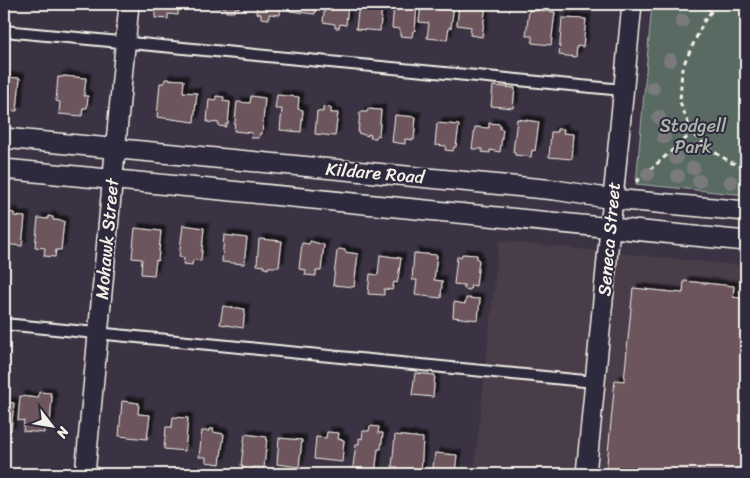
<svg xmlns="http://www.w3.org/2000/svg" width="750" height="478" viewBox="0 0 750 478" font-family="Sriracha,sans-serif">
  <defs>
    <filter id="shadow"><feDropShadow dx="4.5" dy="-4.5" stdDeviation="1" flood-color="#0009"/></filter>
  </defs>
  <rect width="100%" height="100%" fill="#3b3343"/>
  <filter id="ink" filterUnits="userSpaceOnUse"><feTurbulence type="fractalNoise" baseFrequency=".02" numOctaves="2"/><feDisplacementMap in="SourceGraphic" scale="10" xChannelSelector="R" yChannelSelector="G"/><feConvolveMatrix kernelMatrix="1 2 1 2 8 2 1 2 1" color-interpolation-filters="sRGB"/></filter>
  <g filter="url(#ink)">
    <polygon fill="#4a3d4a" points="499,241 746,266 746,474 474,474"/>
    <polygon fill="#596b62" stroke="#a6aea5" points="652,4 746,4 746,195 636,184"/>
    <g fill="#6c555c" stroke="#f4f1e8" filter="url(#shadow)">
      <polygon points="155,4 179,4 178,15 168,14 168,19 155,18"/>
      <polygon points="186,4 209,4 209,7 185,5"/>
      <polygon points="211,4 239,4 239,8 235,8 234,12 226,12 226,8 211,7"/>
      <polygon points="257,4 281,4 280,15 269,14 269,19 261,18 261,14 256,13"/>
      <polygon points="291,4 316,4 315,14 290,11"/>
      <polygon points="325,4 348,4 346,25 340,24 339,28 335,28 335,24 323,22"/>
      <polygon points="359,4 382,4 380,31 356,29"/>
      <polygon points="394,4 417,4 415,31 413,31 412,37 400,36 400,29 392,28"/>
      <polygon points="421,4 454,4 451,28 449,27 447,40 427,38 429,23 419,22"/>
      <polygon points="459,4 486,4 482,37 470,35 471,27 457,25"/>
      <polygon points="539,7 544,8 543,11 555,12 551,45 532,43 532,36 526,36 529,10 538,11"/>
      <polygon points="562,18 586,19 583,47 577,46 576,57 559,55"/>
      <polygon points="63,76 86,78 84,96 88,96 87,108 83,108 82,116 59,114 60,102 56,101 58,77 63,77"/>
      <polygon points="4,77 20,78 17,111 4,110"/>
      <polygon points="165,79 184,80 183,92 197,93 194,122 157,117 160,83 164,83"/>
      <polygon points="493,86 515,88 513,108 491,106"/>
      <polygon points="277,95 299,97 298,109 303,110 301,132 280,130 282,109 275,109"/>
      <polygon points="216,96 224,97 223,101 230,102 228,124 226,124 226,127 219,126 219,123 207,122 209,99 216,100"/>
      <polygon points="251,96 265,98 262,134 260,133 259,138 251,138 252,133 234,131 237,102 250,103"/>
      <polygon points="323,107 331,108 331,113 338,113 335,136 315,134 317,111 323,112"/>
      <polygon points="368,109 381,110 379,136 377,135 376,138 370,138 371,135 368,134 368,136 358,133 360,112 367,112"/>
      <polygon points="395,115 416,117 414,140 405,139 405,144 392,142"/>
      <polygon points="517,119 539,122 535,151 532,150 531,157 515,155 515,153 513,152"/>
      <polygon points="437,123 459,125 456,147 454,147 453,151 445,150 446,146 435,145"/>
      <polygon points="489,123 500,124 500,129 503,129 500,152 490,150 490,153 482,152 482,149 472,149 475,127 489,128"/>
      <polygon points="557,129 564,129 563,133 574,134 572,159 549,157 551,132 557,132"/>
      <polygon points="9,212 14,213 14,216 25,217 22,246 4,244 4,215 9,215"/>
      <polygon points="48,216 53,217 53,220 64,221 61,250 56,250 55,257 44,256 45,248 35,247 38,218 48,219"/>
      <polygon points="183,225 204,228 201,261 193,260 192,265 183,264 184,258 179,257"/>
      <polygon points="135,228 161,231 158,261 156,260 154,275 141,274 142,259 132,258"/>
      <polygon points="224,235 247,238 244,264 222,262"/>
      <polygon points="259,239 282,241 279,267 268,267 268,269 264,268 264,266 257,265"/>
      <polygon points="310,241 324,245 321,271 316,271 316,276 305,275 306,270 299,269 302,243 309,244"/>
      <polygon points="339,249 345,250 345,252 358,254 354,287 333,285 337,251"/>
      <polygon points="414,253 437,255 434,280 442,281 441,298 415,295 417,280 412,280"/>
      <polygon points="462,254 477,255 477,259 479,260 476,286 471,285 470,290 464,289 464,285 454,284 457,257 461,257"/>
      <polygon points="380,255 401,258 398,279 397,283 394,282 392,290 384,289 384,295 368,294 370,274 378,275"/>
      <polygon points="684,281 734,286 733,297 746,299 746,474 606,474 615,380 624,381 633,288 683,293"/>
      <polygon points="466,298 480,299 478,320 453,317 454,302 465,304"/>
      <polygon points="223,306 245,309 243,328 220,324"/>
      <polygon points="415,373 435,375 433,397 412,395"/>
      <polygon points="39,392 51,393 50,396 52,396 50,426 44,425 44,433 23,431 24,421 18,420 20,396 38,398"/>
      <polygon points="122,401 139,403 138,414 150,415 147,439 119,436"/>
      <polygon points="4,402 14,403 11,431 4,431"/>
      <polygon points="173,417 188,418 185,451 164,449 166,427 172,427"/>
      <polygon points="370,426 379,427 378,433 383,433 381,449 378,449 375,474 352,474 356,444 359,444 359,438 362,439 363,431 369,431"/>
      <polygon points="209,429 214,429 213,432 224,434 220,464 206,462 206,457 199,457 202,431 209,431"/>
      <polygon points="327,432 339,433 338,439 344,440 342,462 314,459 316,437 326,438"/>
      <polygon points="245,434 267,437 264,468 253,467 252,474 243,473 243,466 241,466"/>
      <polygon points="395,435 423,438 421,474 397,474 398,467 392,467"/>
      <polygon points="279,438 302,440 299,467 277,464"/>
      <polygon points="435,453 457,455 455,474 432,474"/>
    </g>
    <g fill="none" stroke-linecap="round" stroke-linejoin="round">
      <g stroke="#f4f1e8" stroke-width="14">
        <g id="lane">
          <polyline points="4,31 623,90"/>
          <polyline points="4,324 595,382"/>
        </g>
      </g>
      <g stroke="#f4f1e8" stroke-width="22">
        <g id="street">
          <polyline points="4,138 555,190 613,199 746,211"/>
          <polyline points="4,169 746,241"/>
          <polyline points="85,474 129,4"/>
          <polyline points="586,474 632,4"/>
        </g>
      </g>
      <g stroke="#f4f1e8" stroke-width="3" stroke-dasharray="5 4" stroke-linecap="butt">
        <polyline points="698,4 712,10"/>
        <polyline points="717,4 704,21 682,68 680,102 692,133 711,150 732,163 746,165"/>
        <polyline points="636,182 692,133"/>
      </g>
      <use href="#lane" stroke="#2f2a3d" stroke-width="10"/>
      <use href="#street" stroke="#2f2a3d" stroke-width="19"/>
    </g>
    <g fill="#7a7a7d">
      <circle cx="682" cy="21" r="7"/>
      <circle cx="670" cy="60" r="7"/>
      <circle cx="653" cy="88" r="7"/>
      <circle cx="659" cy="117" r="7"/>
      <circle cx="664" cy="137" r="7"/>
      <circle cx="676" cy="158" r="7"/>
      <circle cx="693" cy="168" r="7"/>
      <circle cx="648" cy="174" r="7"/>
      <circle cx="678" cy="176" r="7"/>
      <circle cx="699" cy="181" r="7"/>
      <circle cx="731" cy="182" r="7"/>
    </g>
  </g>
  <g text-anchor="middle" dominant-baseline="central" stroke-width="4" stroke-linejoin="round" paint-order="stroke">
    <g font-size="18" fill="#aeb5ac" stroke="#2f2a3d">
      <text x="693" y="126">Stodgell<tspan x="693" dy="21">Park</tspan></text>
    </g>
    <g font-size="18" fill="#f4f1e8" stroke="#2f2a3d">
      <text transform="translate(375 173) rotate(5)">Kildare Road</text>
      <text transform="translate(107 239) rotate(-85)">Mohawk Street</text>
      <text transform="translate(609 239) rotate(-85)">Seneca Street</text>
    </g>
  </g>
  <rect width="750" height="478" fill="none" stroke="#2f2a3d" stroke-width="20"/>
  <rect x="10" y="10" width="730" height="458" fill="none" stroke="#f4f1e8" stroke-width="2" filter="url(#ink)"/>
  <g transform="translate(52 426) rotate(121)" stroke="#2f2a3d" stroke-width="4" paint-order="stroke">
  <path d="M0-4L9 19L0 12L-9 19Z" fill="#f4f1e8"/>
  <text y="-8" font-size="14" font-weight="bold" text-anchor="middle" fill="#f4f1e8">N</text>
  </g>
</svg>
